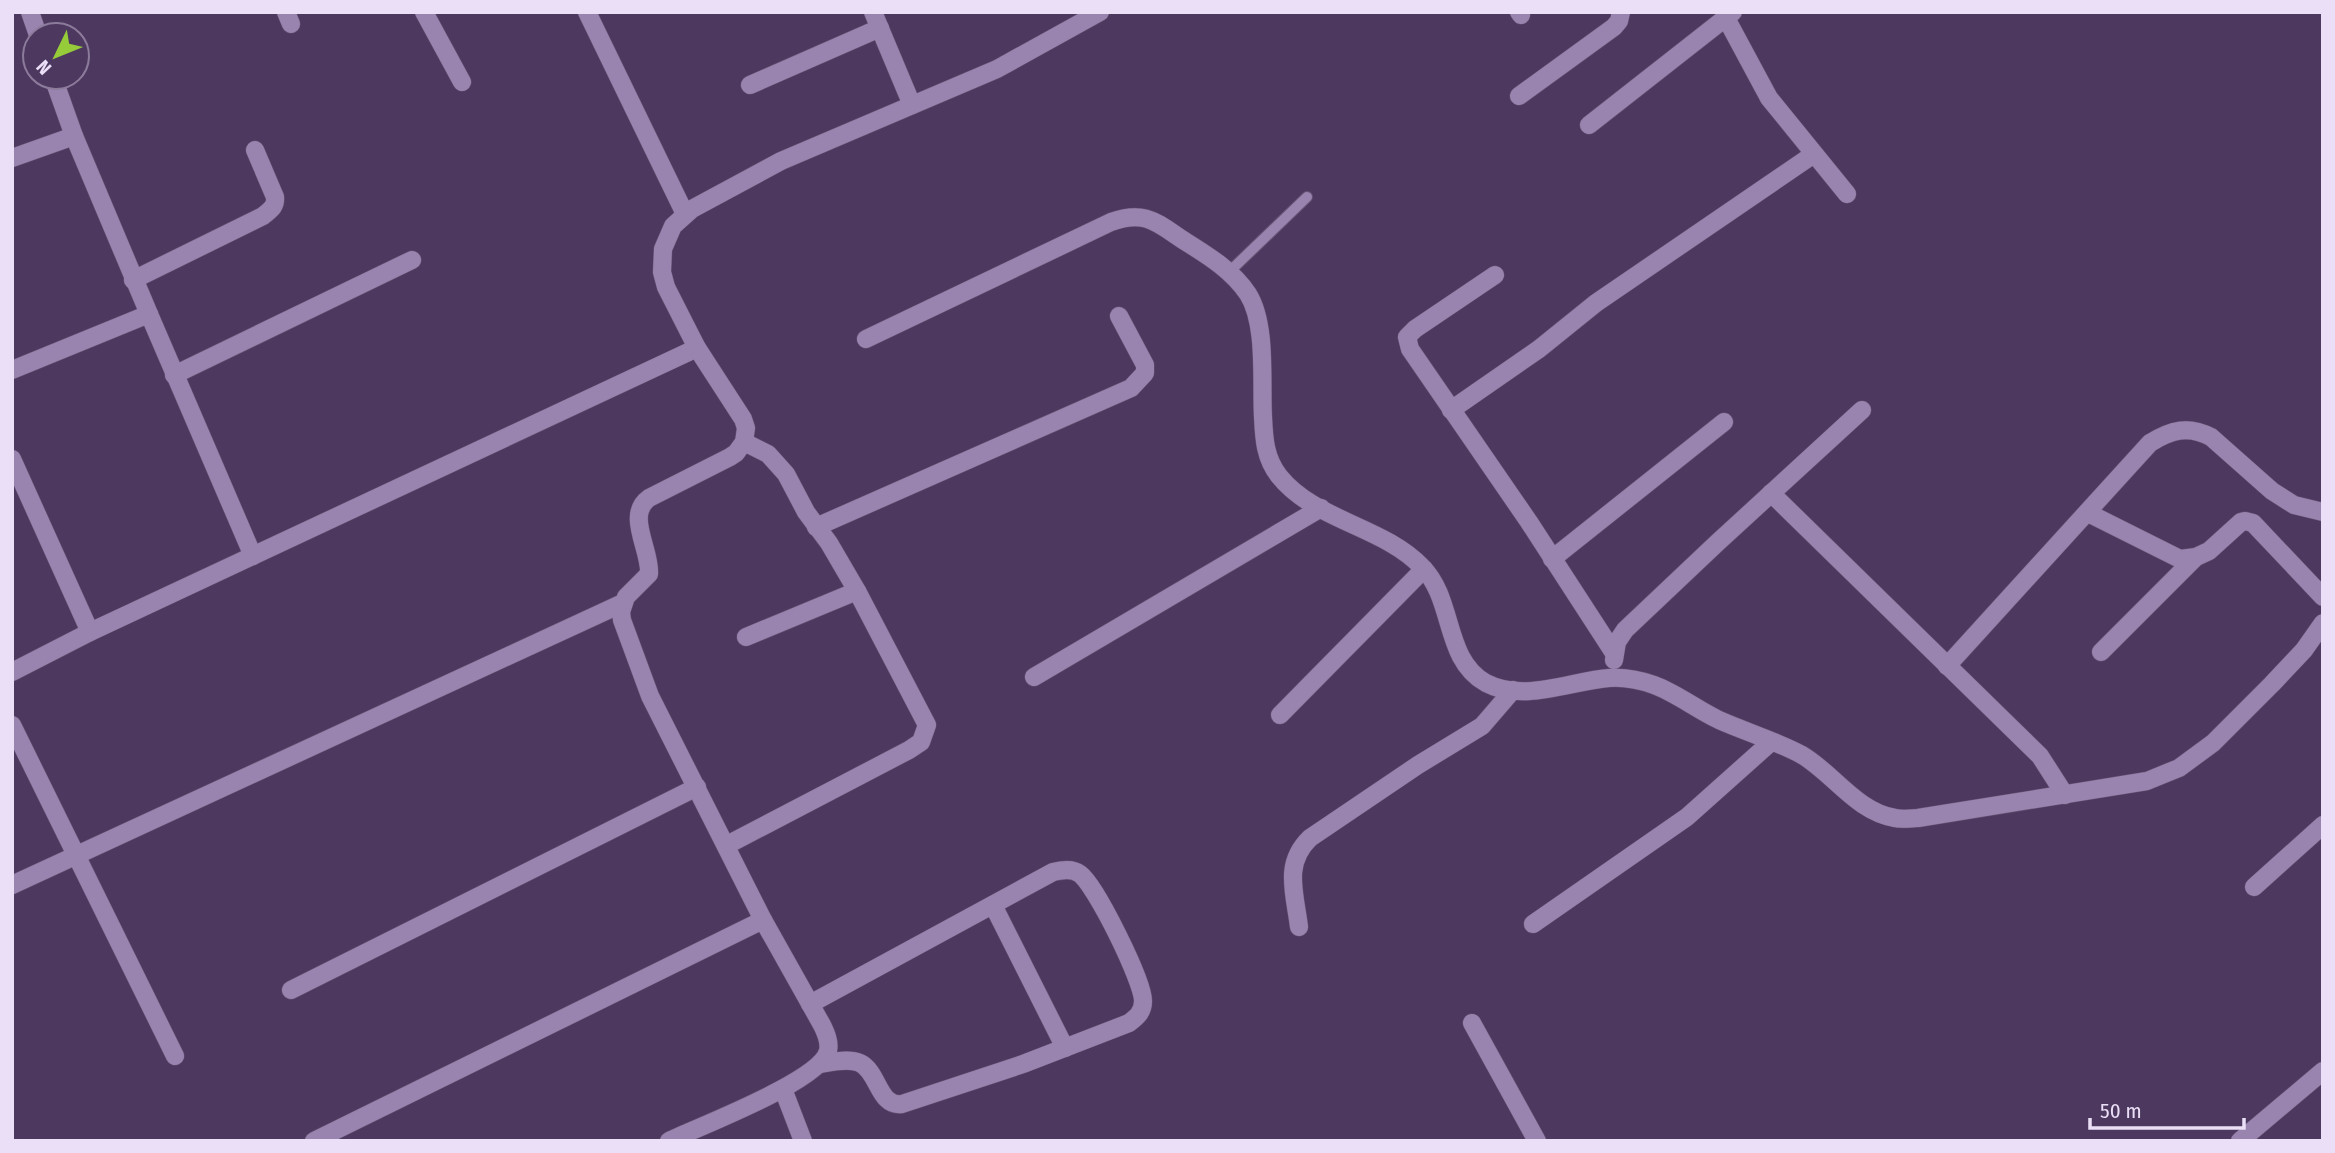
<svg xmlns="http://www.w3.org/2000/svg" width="2335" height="1153" viewBox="0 0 2335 1153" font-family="'Fira Sans Condensed',sans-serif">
  <rect width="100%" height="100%" fill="#4d395f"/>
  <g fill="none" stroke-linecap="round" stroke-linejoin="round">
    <g stroke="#665575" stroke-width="12">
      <polyline id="lane" points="1229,272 1307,197"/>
    </g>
    <g stroke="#665575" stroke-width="19">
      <g id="street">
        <polyline points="30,12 38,35"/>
        <polyline points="286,12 291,24"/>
        <polyline points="424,12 462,82"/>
        <polyline points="587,12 685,214"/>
        <polyline points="873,12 912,105"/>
        <polyline points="1519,12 1521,15"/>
        <polyline points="1726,18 1769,98 1847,194"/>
        <polyline points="53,77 74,136 149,314"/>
        <polyline points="750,85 880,28"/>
        <polyline points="1519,96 1614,27 1619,21 1621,12"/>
        <polyline points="1589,125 1733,12"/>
        <polyline points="12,158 74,136"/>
        <polyline points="1495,275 1415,329 1407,337 1410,349 1529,522 1614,653"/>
        <path d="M133,280L263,216C270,210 276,207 275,197L255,150"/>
        <path d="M866,339L1111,222C1145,210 1156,222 1183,240C1207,255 1232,270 1248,294C1267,324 1261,382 1263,417C1264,439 1265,458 1279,476C1315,521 1383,526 1422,567C1455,600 1443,659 1486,683C1524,703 1570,681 1609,678C1623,677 1640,680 1654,685C1676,693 1696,709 1719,720C1746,732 1776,741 1802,755C1834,774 1857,812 1895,818C1902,820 1911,818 1918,818L2147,781L2179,768L2213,743L2272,684L2304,650L2323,623"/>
        <polyline points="12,370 149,314 253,556"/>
        <polyline points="174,375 412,260"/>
        <polyline points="1451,410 1539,349 1596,303 1814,154"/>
        <polyline points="12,459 90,632"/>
        <polyline points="1771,493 2040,756 2065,795"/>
        <polyline points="2088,513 2180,559 2196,557 2209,551 2241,522 2245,521 2253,523 2323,597"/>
        <polyline points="816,527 1131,388 1145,373 1145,365 1119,316"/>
        <polyline points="1552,559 1724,422"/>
        <polyline points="746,637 857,591"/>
        <polyline points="2101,652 2196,557"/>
        <polyline points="1614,660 1617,642 1625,630 1717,543 1862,410"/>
        <path d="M1947,666L2150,443C2171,430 2188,425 2211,437L2272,491L2294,505L2323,512"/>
        <polyline points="12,672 90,632 697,348"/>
        <polyline points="1034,677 1321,508"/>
        <polyline points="1280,715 1424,569"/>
        <polyline points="12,725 175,1056"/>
        <polyline points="727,845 909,750 921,742 927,725 857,591 829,543 806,512 786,474 768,454 744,442"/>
        <polyline points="12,885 623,603"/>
        <polyline points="2254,887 2323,825"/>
        <polyline points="993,905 1065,1048"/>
        <polyline points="1533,924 1687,817 1771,742"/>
        <path d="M1299,927C1295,893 1283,864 1310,838L1418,765L1482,726L1513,690"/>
        <polyline points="291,990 697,787"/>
        <path d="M810,1004L1053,872C1062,870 1072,868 1080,874C1096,886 1143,981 1143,1001C1143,1012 1137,1017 1129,1023L1023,1064L902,1104C878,1107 879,1072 860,1063C848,1058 832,1062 820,1064"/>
        <polyline points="1472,1023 1537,1141"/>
        <polyline points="783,1089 803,1141"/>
        <polyline points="314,1141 763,920"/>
        <path d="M669,1141C700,1126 820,1081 828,1051C830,1042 826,1033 822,1025L763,920L650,696L622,620L621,612L626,597L649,574C651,550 625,515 649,498L730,457L736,453L744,442L746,428L743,419L697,348L666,287L662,272L663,249L673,226L692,209L781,161L997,69L1100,12"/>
        <polyline points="2240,1141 2323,1071"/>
      </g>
    </g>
    <use href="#lane" stroke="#9984af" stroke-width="10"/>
    <use href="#street" stroke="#9984af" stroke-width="18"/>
  </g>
  <rect width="2335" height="1153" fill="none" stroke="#eadff6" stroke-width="28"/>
  <g transform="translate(56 56) rotate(227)"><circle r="33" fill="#4d395f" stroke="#8c7b9b" stroke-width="2"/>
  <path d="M0-5L12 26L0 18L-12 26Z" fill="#96cc39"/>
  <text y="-10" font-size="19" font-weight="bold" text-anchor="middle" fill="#eadff6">N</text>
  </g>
  <path d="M2090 1118v10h154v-10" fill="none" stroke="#eadff6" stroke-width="3.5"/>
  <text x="2100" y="1118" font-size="21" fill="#eadff6" stroke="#4d395f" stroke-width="5" paint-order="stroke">50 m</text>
</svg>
